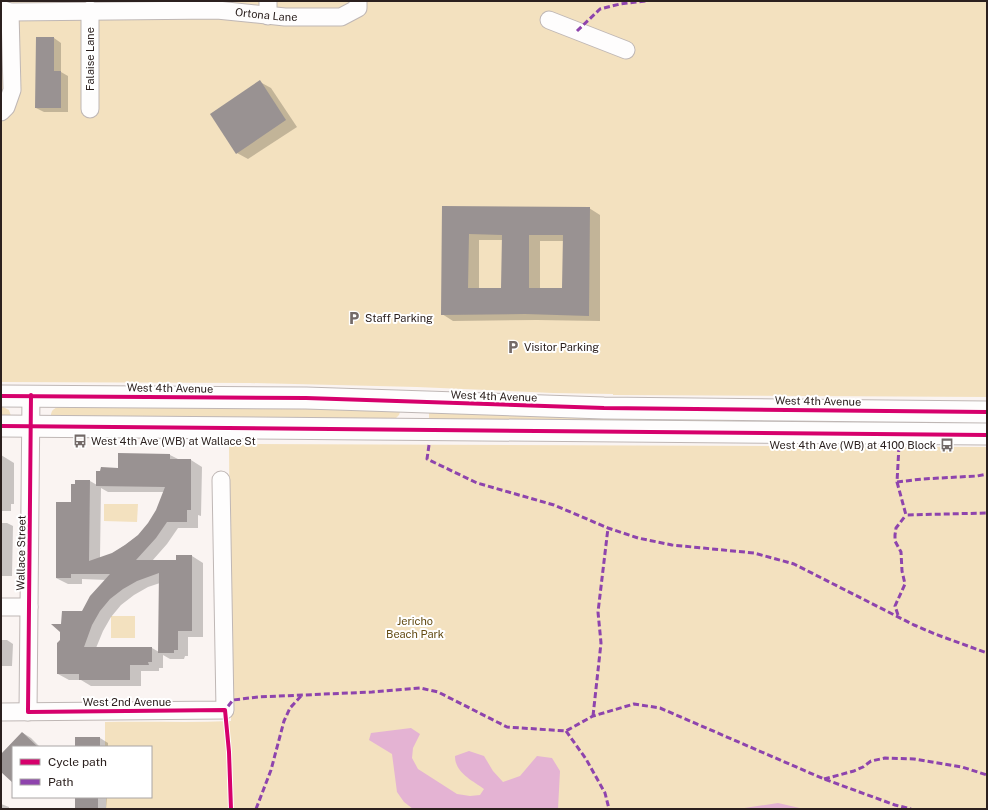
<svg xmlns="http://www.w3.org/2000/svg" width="988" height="810" viewBox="0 0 988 810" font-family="'Public Sans',sans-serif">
  <rect width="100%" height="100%" fill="#faf4f2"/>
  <g fill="#f3e1bf">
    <polygon points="1,1 987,1 987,397 613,395 613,394 553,393 417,387 250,383 1,382"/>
    <polygon points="1,406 9,410 11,416 1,420"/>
    <path d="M69,406L398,410L400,412L399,415L394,420L51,416C51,406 61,407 69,406Z"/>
    <polygon points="429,412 987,419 987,428 429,422"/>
    <path d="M229,444L987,447V809H106V797H151V747H105V722C147,721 189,723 231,721Z"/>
    <polygon points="104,504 138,504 137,522 104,521"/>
    <rect x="111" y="616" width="24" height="22"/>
  </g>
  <g fill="#e4b3d3">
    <path d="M411,728L420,734L413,748L412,758L418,769L457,794L470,796L480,795L484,789C472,780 455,773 455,756L469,751L484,756L493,771L503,782L520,776L537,756L552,758L560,771L558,809H413L404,802L397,792L392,754L369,740L371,733Z"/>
    <polygon points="778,803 804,809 738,809"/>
  </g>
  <g fill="#0003" fill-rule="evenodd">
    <polygon points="54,38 61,43 61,72 68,76 68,112 44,112 36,108"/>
    <polygon points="260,82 271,88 297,127 248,159 237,153"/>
    <path d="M443,207L589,208L600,215V321L537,320L453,321L442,314ZM479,240H503L502,289H479ZM540,241H564L563,289H540Z"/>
    <polygon points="1,455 14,463 14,504 11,504 11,511 1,511"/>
    <path d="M170,455L180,460H191L202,467L201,516L198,515V528H178L167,544L152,561H177V556H192L203,563V637H188V656H185L184,659H170L163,655V668H159V671H141V686H91L81,680H69L58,674L61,641L107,580L82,579V584H68L56,578L72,503L90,481L97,485L119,469ZM101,488L108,492H164L157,510L149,524L138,536L112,554L100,558ZM160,583L159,652L152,648H96L103,631L111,617L121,605L134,595L148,587Z"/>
    <polygon points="1,523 7,523 13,526 12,576 1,576"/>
    <polygon points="1,640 7,640 13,644 12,666 2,666 1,697"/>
    <polygon points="23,733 31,738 40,747 13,747 13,781 1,770 1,755"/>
    <polygon points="100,738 108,743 108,747 76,747"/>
    <polygon points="76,797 107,797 106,809 76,809"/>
    <polygon points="1,804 9,807 9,809 1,809"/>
  </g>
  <g fill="#999292" fill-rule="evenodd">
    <polygon points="36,37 54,37 54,71 61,71 61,108 35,108"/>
    <polygon points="260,80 286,120 236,154 210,114"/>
    <path d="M442,206L590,207L589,316L525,314L441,315ZM469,234L502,235L501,288H468ZM529,235H563L562,288H529Z"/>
    <polygon points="118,453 170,454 170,459 191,459 191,510 187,510 187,522 167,522 156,538 136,560 176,560 176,555 192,555 192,631 178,631 178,650 174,650 174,653 158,653 159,573 137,581 123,589 110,599 100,611 92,625 84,647 152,647 152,662 148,662 149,665 130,665 130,680 79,680 79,674 57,674 57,643 60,640 60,632 51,624 61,624 62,611 82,611 90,596 110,574 71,574 71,578 56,578 56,502 71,502 71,484 75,484 75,480 90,480 89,561 112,553 125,545 138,535 148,523 156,510 165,487 96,486 96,471 100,471 101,467 118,468"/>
    <polygon points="22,732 38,747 13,747 13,783 1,772 1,754"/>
    <rect x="75" y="737" width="25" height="10"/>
    <rect x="75" y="797" width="23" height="12"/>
  </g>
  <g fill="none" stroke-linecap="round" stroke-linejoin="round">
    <g stroke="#bfb7b5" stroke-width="19">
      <g id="minor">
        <path id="s1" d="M1,9L10,12L217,10L285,17H341L358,8V1"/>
        <polyline points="90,10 90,109"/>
        <polyline points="268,16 268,1"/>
        <polyline points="549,20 626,50"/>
        <polyline points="1,112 6,107 12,90 10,12"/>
        <polyline points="1,607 29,607"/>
        <polyline points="1,712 225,710 221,480"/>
        <polyline points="28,712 31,395"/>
      </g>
    </g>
    <g stroke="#bfb7b5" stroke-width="23">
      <g id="major">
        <polyline points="1,396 306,398 604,408 987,412"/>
        <polyline points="1,426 987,434"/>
      </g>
    </g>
    <use href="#minor" stroke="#fefdfd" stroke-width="17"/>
    <use href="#major" stroke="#fefdfd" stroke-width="21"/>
    <g stroke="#8e44ad" stroke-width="3" stroke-dasharray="6 3" stroke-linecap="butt">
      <polyline points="577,31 600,9 620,4 646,1"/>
      <polyline points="429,445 427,459 477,483 554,505 608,528 638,538 672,545 754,553 794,564 914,625 935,634 987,653"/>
      <polyline points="899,446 897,482 906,515 987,513"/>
      <polyline points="897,482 922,479 977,476 987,474"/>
      <polyline points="898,615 895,606 905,584 902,571 901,552 895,541 895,535 896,528 906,515"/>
      <polyline points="226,714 225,710 233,700 258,697 372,692 420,688 438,692 507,727 566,731 593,716 634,704 660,708 824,779 895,805 911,809"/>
      <polyline points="593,716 601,643 598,612 608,528"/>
      <polyline points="566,731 586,759 605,793 609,809"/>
      <polyline points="824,779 854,771 863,767 871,761 885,758 914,759 962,767 987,775"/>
      <polyline points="256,809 271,770 284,721 290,708 302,695"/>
    </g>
    <g stroke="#fff" stroke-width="6">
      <g id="cycleway">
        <polyline points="31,395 28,712 225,710 229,752 231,809"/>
        <polyline points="1,396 306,398 604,408 987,412"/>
        <polyline points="1,426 987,435"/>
      </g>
    </g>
    <use href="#cycleway" stroke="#d6006c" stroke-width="4"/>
  </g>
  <defs>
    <g id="parking-bare" transform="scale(1.08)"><path d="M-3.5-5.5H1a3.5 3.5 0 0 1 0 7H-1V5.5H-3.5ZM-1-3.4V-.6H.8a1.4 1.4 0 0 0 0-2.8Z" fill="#736a68" stroke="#fff" stroke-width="2.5" paint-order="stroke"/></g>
    <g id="bus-bare" transform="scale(1.08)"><path d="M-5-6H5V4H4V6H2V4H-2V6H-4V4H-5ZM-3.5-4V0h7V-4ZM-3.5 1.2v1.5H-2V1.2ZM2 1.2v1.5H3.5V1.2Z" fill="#736a68" stroke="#fff" stroke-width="2.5" paint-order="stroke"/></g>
  </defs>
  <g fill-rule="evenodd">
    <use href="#parking-bare" x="354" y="318"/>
    <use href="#parking-bare" x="513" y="347"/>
    <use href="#bus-bare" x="80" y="441"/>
    <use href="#bus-bare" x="947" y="445"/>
  </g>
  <g text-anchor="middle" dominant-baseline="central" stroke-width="4" stroke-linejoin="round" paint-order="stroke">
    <g font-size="11" fill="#2b201e" stroke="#fff">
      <text stroke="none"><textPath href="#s1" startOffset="266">Ortona Lane</textPath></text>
      <text transform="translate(90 59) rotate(-90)">Falaise Lane</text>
      <text transform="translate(170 388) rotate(1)">West 4th Avenue</text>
      <text transform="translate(494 396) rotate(2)">West 4th Avenue</text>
      <text transform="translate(818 401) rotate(1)">West 4th Avenue</text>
      <text transform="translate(21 553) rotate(-89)">Wallace Street</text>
      <text x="127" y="702">West 2nd Avenue</text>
    </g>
    <g font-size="11" fill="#2b201e" stroke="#fff" text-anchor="start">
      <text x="365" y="318">Staff Parking</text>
      <text x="524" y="347">Visitor Parking</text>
      <text x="91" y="441">West 4th Ave (WB) at Wallace St</text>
      <text x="936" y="445" text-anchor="end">West 4th Ave (WB) at 4100 Block</text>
    </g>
    <g font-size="11" fill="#634b13" stroke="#fff">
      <text x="415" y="621">Jericho<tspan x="415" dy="13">Beach Park</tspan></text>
    </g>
  </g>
  <rect width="988" height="810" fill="none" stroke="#2b201e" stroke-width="4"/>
  <rect x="12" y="746" width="140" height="52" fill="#ffffff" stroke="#aaa6a5"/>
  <rect x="20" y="759" width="20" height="6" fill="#d6006c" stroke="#aaa6a5"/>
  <text x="48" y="766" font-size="12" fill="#2b201e">Cycle path</text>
  <rect x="20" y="779" width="20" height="6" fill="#8e44ad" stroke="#aaa6a5"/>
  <text x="48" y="786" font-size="12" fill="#2b201e">Path</text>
</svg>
